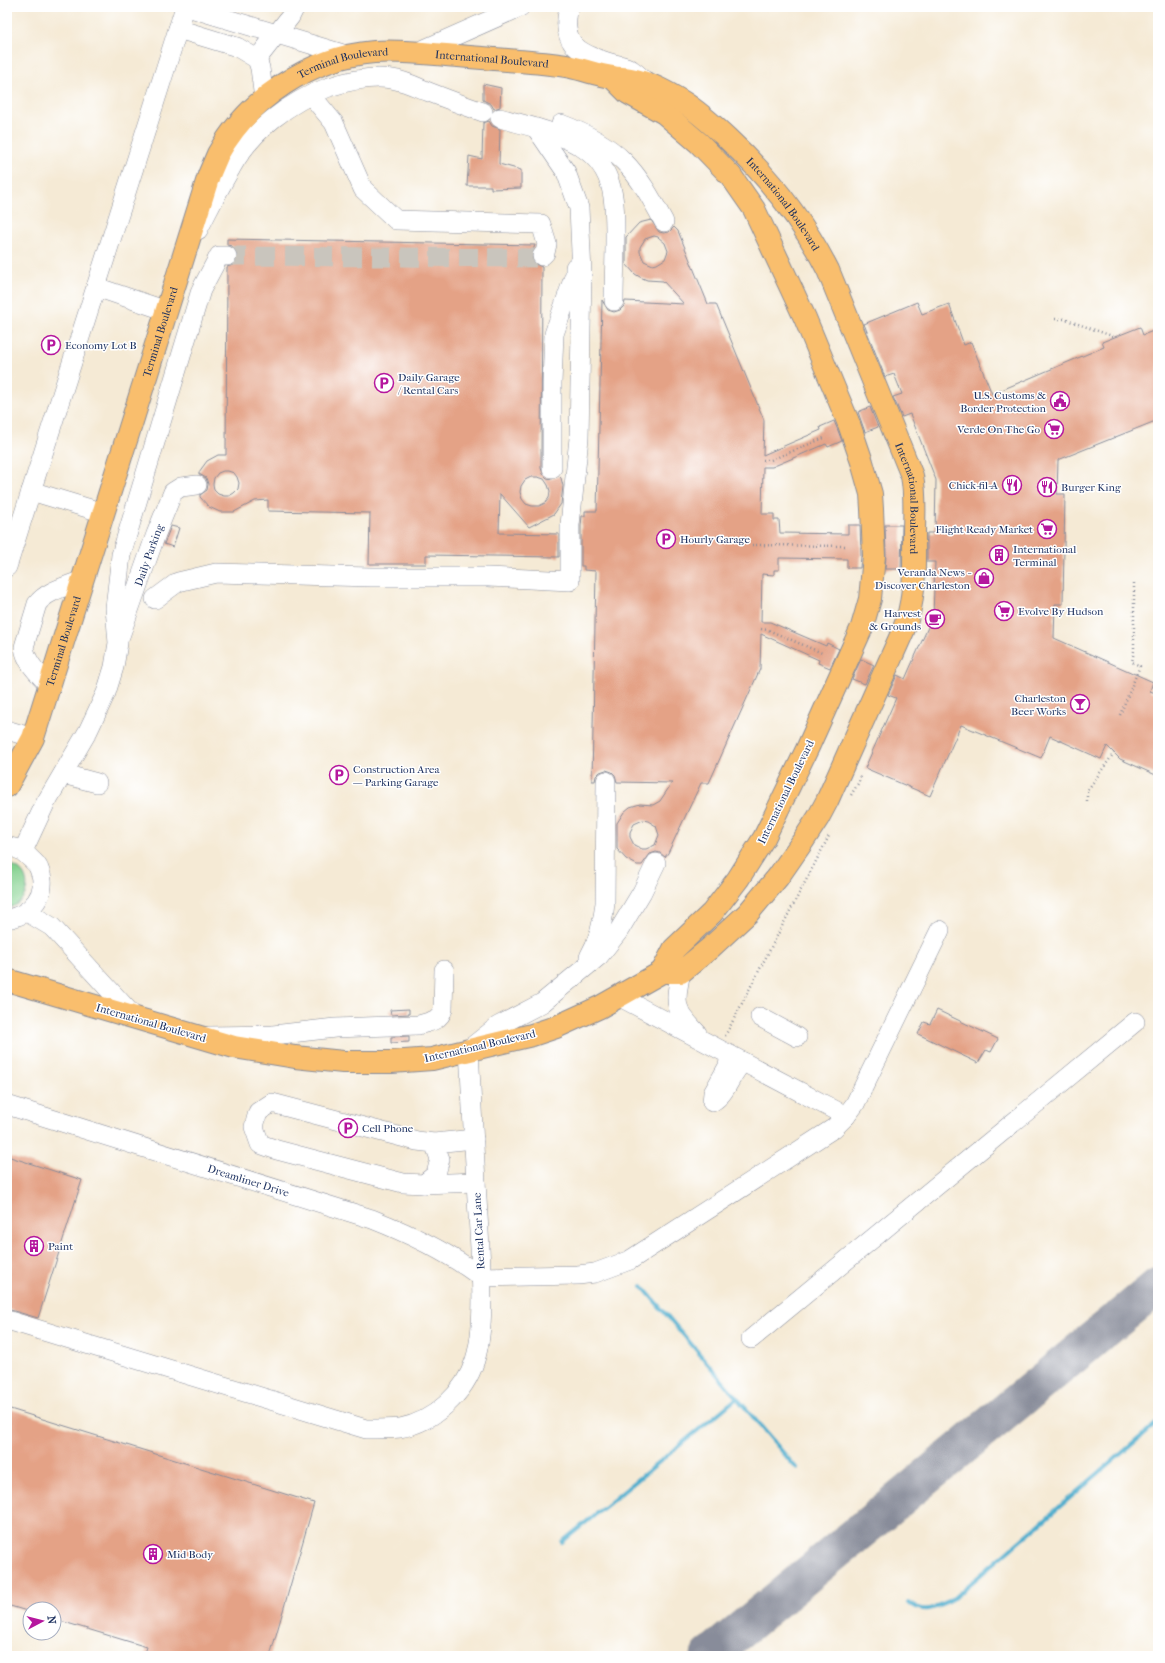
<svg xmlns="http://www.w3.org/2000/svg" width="1165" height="1663" viewBox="0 0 1165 1663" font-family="'IM FELL French Canon',serif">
  <rect width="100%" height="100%" fill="#fff"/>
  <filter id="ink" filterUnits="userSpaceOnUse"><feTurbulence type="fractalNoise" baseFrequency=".025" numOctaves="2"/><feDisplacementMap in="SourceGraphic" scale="8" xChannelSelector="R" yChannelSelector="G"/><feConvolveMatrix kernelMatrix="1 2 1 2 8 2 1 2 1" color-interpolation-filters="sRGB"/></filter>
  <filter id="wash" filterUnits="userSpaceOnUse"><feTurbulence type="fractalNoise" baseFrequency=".012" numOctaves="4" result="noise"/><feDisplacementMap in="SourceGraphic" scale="16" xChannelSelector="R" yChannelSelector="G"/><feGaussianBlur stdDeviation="0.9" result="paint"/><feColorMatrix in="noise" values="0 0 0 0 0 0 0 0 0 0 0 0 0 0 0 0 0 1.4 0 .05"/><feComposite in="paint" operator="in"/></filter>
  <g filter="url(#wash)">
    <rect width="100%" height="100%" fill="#f5ead5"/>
    <path fill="#84d18f" stroke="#508076" d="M7,865C32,867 34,900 9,908H7Z"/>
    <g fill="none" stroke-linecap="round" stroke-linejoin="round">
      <g stroke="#50aece" stroke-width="4">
        <polyline points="642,1286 797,1469"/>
        <polyline points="562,1542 737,1398"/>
        <path d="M909,1602C923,1615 934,1608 949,1602L1158,1422"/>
      </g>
      <polyline stroke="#888c9a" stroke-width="37" points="709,1656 1158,1286"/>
    </g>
    <g id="blocks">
      <g fill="#e4a286" fill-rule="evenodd">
        <polygon points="483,84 501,88 500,107 494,109 491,104 483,100"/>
        <polygon points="489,121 492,126 500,129 499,164 521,170 521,188 491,189 491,186 467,186 469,156 482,159 483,123"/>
        <path d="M651,220L659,232L664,233L669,232L674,227L678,231L708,304H716L764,420L763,455L821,430L820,427L834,421L837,428L842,441L828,447L826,444L772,467H763L762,514H774V520H779L780,533L848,534V525H860L861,556L860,568H847V559L779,558V570H774V575L762,574L761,622H770L826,646L827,643L839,649L830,668L818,663L819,660L761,634L760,669L709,783H701L668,853L665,857L660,853L656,852L650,854L642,865H637L626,859L617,849V823L624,812L630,807L640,804L653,805L660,801L672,783L617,782L615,775L612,772L606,770L600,772L596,776L595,781H592L596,571L584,570V566H581V526L582,516H585V511H597L602,300L608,310L614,312L620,310L624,306L625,301L684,304L663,281L647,280L640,277L635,274L626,264V237L639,223ZM654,236L658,237L665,243L668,251L665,259L657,264L653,265L644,261L640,252V247L645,239ZM643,820L648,821L656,826L659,835L655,845L646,849H642L634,845L630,837V832L634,824Z"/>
        <path d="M227,239L535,245L532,253V259L535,264L542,267L541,468L543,474L547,478L552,479L559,476L561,478L563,486L561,504L554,514L529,527L500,494L499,533L559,534V557L426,555V564H369L370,513L268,511V500L255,501L234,512H220L209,507L200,497V495L207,490L208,484L206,478L199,474V472L207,461L218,455H226L227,267L233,265L237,261L238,256L236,250L232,246L227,245ZM223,471H228L234,473L237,477L239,483L238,489L234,493L229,496H224L218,494L214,490L213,484L214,478L218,473ZM531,477H538L544,479L548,485L550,491L549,498L545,503L539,506H532L526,504L522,499L520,492L521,486L525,480Z"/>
        <polygon points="917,302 922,314 949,304 964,345 971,342 992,394 1104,347 1102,342 1140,327 1143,335 1158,329 1158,420 1058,460 1057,494 1065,494 1063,604 1055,604 1054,638 1153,682 1150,691 1158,694 1158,776 1120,759 1107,746 1101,759 1050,736 1041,758 961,725 930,796 865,768 896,698 888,695 897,675 905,679 933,616 935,562 927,562 927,533 935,533 936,480 910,414 902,417 893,397 902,394 894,374 885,377 864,324"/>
        <polygon points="870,407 878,427 865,432 858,412"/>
        <polygon points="885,525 902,525 901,569 885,569 886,555"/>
        <polygon points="171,526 179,528 173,547 164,544"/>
        <polygon points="861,659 874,665 865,684 852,679"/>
        <polygon points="409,1009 409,1014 391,1015 390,1010"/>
        <polygon points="937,1010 998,1039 991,1052 986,1050 978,1063 918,1034 924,1022 930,1024"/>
        <polygon points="409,1036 409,1042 391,1043 391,1037"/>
        <polygon points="7,1156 82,1180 38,1318 7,1309"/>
        <polygon points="7,1408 314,1503 270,1656 144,1656 147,1647 54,1619 54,1609 30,1609 30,1612 7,1605"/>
      </g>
    </g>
  </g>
  <g filter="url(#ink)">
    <use href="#blocks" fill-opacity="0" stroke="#888c9a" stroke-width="1"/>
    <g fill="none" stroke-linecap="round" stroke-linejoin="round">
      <polyline stroke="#c9c5bd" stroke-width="19" stroke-dasharray="19 10" stroke-linecap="butt" points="227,256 541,258 542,256"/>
      <g stroke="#888c9a" stroke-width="20">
        <g id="minor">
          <polyline points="187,7 350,56"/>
          <path d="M569,7C559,47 582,54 614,64C619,65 627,66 632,70C637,73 641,78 646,82"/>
          <polyline points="178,29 237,47 257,59 260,68 264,99"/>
          <polyline points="418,52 520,7"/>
          <polyline points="257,59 290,17 295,7"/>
          <polyline points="311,95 334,123 363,189 396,220 541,224 547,244 545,253 542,256"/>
          <path d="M500,118C528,126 559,132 583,148C617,170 615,207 615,242C615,262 614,281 614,301"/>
          <path d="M561,124C619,146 636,169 664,222"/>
          <path d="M198,230C209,209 219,188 231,168C252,130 289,102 329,87C348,81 372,76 392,79C405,81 417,87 429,92C447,99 465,106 483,112"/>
          <polyline points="96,287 167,311"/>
          <polyline points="552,468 552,383 554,334 575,274 575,267"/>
          <polyline points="31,491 104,513"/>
          <polyline points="7,567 185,7"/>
          <polyline points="155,599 178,582 216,573 371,577 488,577 570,581 570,525 579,438 582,274 579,208 566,172 536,128"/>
          <path id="s1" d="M120,636L156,534L173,492L181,487L197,485"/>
          <path d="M49,685C39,674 26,663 24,647L37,604C46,591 68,586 82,580"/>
          <polyline points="7,730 33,738"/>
          <polyline points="63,774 97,783"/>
          <path d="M7,847C18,847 24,852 31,859C34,862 38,865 39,869C50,893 31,915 7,919"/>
          <polyline points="23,851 45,804 88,731 106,693 114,667 118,643 115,608 121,555 201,290 219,256 227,256"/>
          <polyline points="27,912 52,927 136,1019"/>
          <path d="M589,957C599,940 603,923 605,903L606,781"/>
          <path d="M681,972C674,1004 674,1009 697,1033"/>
          <polyline points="620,997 846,1116"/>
          <polyline points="760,1017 797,1037"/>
          <path d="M209,1036L273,1035L335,1028L418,1025C429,1022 440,1021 443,1009L444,970"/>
          <path d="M730,1055L728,1066L713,1093L712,1102C727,1094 730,1074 743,1062"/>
          <path id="s2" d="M7,1105L372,1219C410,1234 448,1252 481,1277"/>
          <polyline points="434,1143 440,1159 436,1174 424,1184 403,1183 277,1150 260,1144 254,1127 258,1112 272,1103 417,1141 434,1143 474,1139"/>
          <polyline points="424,1184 476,1182"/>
          <polyline points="481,1277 578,1275 595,1273 630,1260 834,1128 846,1116 855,1104 940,930"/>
          <path d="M7,1320L366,1429C377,1429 389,1429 400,1428C434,1422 465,1393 475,1360C486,1326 481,1268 479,1231C475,1170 472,1109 469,1049L498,1026L542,1003L599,956L618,932L642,892L656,863"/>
          <polyline points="751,1339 1135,1022"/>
        </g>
      </g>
      <g stroke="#888c9a" stroke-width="24">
        <g id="major">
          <polyline points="612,77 628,93 664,113 699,143 731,176 754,209 805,318 849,424 862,462 871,494 872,509 874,556 870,599 862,627 808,747 764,838 738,879 712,913 674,949 662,972"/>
          <path id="s3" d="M7,786L33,738L209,175C212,168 215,161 218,154C249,98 311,57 374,52C398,50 423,53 446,55C467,57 487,58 507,60C529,62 550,63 571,67C585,70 598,75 612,77C618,78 625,78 631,79C649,82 668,93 683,102C699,112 713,125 727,138C769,177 802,219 828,270L912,476C916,496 914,515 914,535C914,568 916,600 903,631L827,801L818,818L803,841L778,877L748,913L709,949L681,972H662L600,1007L556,1027L532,1035L432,1059L391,1062H343L295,1057L234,1047L7,980"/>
        </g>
      </g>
      <g stroke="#888c9a" stroke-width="2.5" stroke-dasharray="1 3" stroke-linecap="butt">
        <polyline points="1157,281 1158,280"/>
        <polyline points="1055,319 1064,319 1115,337"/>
        <polyline points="763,460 771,460 824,438"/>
        <polyline points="752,545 848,546"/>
        <polyline points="761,629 768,630 822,653"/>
        <polyline points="1120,715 1140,666 1132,662 1134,651 1134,582"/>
        <polyline points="851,795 859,782 861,776"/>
        <polyline points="1087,801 1087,791 1114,753"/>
        <polyline points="725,1036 829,836"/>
      </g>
      <use href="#minor" stroke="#fff" stroke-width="19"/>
      <use href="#major" stroke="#f9be6d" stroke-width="22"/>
    </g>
  </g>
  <defs>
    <g id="parking-ring" transform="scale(1)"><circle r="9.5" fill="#fff" stroke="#b5179e" stroke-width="1.5"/><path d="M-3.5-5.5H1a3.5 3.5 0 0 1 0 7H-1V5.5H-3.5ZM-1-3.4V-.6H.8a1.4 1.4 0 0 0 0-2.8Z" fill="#b5179e"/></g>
    <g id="civic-ring" transform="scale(1)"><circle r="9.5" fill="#fff" stroke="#b5179e" stroke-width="1.5"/><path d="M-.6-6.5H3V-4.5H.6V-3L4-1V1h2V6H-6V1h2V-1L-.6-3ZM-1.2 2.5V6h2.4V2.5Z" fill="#b5179e"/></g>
    <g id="supermarket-ring" transform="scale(1)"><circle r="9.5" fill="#fff" stroke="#b5179e" stroke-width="1.5"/><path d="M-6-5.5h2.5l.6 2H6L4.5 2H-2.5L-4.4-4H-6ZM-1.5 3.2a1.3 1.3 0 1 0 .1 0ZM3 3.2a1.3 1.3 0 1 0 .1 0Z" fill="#b5179e"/></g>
    <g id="restaurant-ring" transform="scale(1)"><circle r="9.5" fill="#fff" stroke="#b5179e" stroke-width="1.5"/><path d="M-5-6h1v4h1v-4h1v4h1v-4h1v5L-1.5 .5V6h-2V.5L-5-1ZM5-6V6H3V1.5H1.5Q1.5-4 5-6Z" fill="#b5179e"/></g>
    <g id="building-ring" transform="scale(1)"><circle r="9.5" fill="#fff" stroke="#b5179e" stroke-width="1.5"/><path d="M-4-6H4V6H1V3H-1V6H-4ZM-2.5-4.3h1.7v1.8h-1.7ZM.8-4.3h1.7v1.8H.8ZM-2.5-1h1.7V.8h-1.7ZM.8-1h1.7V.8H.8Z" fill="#b5179e"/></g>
    <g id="shop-ring" transform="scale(1)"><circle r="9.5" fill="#fff" stroke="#b5179e" stroke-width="1.5"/><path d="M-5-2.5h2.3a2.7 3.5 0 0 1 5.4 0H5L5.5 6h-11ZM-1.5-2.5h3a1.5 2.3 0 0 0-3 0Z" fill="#b5179e"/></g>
    <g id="cafe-ring" transform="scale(1)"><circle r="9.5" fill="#fff" stroke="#b5179e" stroke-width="1.5"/><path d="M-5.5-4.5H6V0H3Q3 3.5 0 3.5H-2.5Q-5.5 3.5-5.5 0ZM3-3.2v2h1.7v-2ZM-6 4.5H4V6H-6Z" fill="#b5179e"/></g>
    <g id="bar-ring" transform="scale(1)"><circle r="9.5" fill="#fff" stroke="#b5179e" stroke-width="1.5"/><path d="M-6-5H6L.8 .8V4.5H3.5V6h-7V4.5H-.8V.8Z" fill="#b5179e"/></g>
  </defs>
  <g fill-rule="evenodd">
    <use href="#parking-ring" x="51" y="345"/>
    <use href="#parking-ring" x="384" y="383"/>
    <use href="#civic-ring" x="1060" y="401"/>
    <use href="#supermarket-ring" x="1054" y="429"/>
    <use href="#restaurant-ring" x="1012" y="485"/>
    <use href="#restaurant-ring" x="1047" y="487"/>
    <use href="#supermarket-ring" x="1047" y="529"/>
    <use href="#parking-ring" x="666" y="539"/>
    <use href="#building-ring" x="999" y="555"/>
    <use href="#shop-ring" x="984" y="578"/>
    <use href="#supermarket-ring" x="1004" y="611"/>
    <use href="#cafe-ring" x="935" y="619"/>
    <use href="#bar-ring" x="1080" y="704"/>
    <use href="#parking-ring" x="339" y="775"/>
    <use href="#parking-ring" x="348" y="1128"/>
    <use href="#building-ring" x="34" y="1246"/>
    <use href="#building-ring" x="153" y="1554"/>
  </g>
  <g text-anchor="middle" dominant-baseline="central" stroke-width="3" stroke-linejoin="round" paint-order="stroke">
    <g font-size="11" fill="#1b2f5e" stroke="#fff">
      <text stroke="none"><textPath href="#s3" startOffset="979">International Boulevard</textPath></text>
      <text stroke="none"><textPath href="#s3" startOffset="828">Terminal Boulevard</textPath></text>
      <text stroke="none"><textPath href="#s3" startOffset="1321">International Boulevard</textPath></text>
      <text stroke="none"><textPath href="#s3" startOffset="480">Terminal Boulevard</textPath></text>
      <text stroke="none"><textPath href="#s3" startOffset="1645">International Boulevard</textPath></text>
      <text stroke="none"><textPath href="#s1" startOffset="86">Daily Parking</textPath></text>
      <text stroke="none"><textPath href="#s3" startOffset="156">Terminal Boulevard</textPath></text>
      <text transform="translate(786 792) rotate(-64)">International Boulevard</text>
      <text transform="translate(151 1023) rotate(16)">International Boulevard</text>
      <text transform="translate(480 1046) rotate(-13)">International Boulevard</text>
      <text stroke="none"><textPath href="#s2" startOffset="253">Dreamliner Drive</textPath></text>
      <text transform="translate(479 1231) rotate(-93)">Rental Car Lane</text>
    </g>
    <g font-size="11" fill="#1b2f5e" stroke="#fff" text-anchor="start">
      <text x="65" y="345">Economy Lot B</text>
      <text x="398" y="377">Daily Garage<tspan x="398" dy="13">/ Rental Cars</tspan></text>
      <text x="1046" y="395" text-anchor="end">U.S. Customs &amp;<tspan x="1046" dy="13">Border Protection</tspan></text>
      <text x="1040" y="429" text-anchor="end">Verde On The Go</text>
      <text x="998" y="485" text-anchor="end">Chick-fil-A</text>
      <text x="1061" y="487">Burger King</text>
      <text x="1033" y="529" text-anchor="end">Flight Ready Market</text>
      <text x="680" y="539">Hourly Garage</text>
      <text x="1013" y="549">International<tspan x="1013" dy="13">Terminal</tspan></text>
      <text x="970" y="572" text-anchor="end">Veranda News -<tspan x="970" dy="13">Discover Charleston</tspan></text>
      <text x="1018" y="611">Evolve By Hudson</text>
      <text x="921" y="613" text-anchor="end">Harvest<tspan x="921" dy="13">&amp; Grounds</tspan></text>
      <text x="1066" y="698" text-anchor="end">Charleston<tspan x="1066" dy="13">Beer Works</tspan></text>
      <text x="353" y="769">Construction Area<tspan x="353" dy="13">— Parking Garage</tspan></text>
      <text x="362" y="1128">Cell Phone</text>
      <text x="48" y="1246">Paint</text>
      <text x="167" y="1554">Mid Body</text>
    </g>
  </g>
  <rect width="1165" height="1663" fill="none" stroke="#fff" stroke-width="24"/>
  <g transform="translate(42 1621) rotate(83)"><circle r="19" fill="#ffffff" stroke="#a4acbf"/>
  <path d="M0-3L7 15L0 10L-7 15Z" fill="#b5179e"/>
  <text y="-6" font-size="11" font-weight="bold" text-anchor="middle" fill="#1b2f5e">N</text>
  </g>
</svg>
